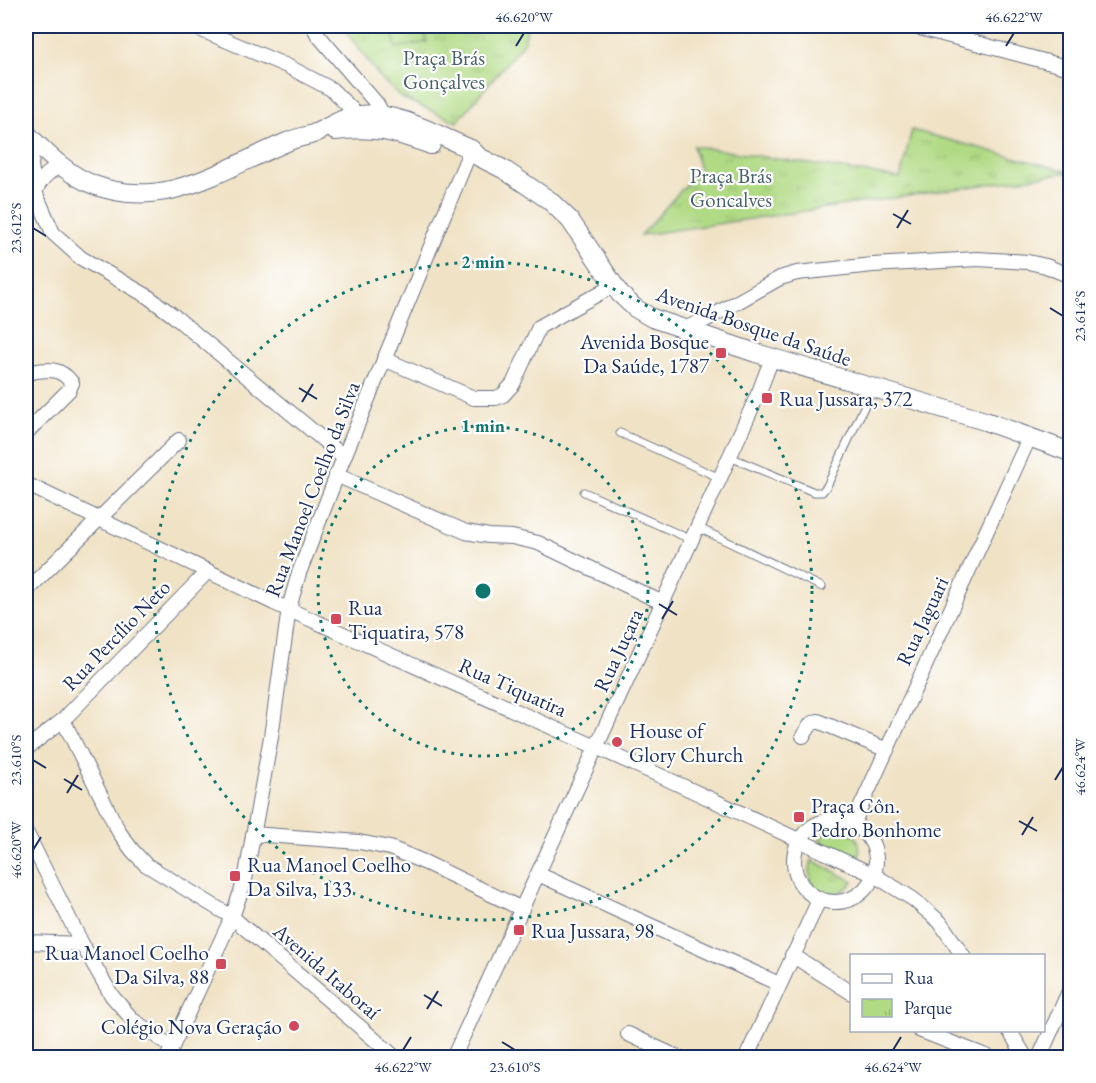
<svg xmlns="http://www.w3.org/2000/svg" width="1096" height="1083" viewBox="0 0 1096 1083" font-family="'EB Garamond',serif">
  <defs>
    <pattern id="park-tufts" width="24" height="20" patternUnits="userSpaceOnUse" patternTransform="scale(1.5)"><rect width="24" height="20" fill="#b1da84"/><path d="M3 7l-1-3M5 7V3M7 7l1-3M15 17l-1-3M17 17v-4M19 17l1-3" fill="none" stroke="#98bb74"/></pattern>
  </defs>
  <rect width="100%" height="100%" fill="#fff"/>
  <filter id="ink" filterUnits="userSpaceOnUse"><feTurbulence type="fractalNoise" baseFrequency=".0167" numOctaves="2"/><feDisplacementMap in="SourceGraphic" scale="12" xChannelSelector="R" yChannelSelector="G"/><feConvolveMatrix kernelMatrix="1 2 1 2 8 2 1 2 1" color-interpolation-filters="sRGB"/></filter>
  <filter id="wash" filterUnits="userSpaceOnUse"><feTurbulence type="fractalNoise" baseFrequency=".008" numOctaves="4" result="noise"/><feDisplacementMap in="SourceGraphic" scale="24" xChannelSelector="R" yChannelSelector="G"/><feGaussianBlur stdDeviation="1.35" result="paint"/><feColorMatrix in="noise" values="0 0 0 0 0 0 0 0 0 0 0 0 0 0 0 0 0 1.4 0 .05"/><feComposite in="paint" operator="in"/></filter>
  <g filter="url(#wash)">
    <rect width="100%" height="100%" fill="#f0e2c5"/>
    <g fill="url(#park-tufts)" stroke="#668471" stroke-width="1.5">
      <polygon points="342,26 528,26 524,42 457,122 402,98 382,80"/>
      <polygon points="912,130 1070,172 641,235 700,169 693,146 900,178"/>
      <path d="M840,828C857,832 863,843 858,860L819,841C825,832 830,829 840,828Z"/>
      <path d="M812,860L853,881C834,908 801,891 812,860Z"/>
    </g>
    <polygon fill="#b1da84" stroke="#668471" stroke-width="1.5" points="391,26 423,26 427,42 396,48"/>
  </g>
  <g filter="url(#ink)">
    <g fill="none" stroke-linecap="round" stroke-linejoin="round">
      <g stroke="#666e82" stroke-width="9">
        <g id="lane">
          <polyline points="620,433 720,478"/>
          <polyline points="730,457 814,492 822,492 827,486 872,390"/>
          <polyline points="584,492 692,540"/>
          <polyline points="697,527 822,587"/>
        </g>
      </g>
      <g stroke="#666e82" stroke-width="16">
        <g id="street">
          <polyline points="192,26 287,66 331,89 362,119"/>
          <polyline points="313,26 318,35 377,104 383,115 383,122"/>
          <polyline points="912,26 1070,68"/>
          <polyline points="34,141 31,165 35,192 53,233 81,258 147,296 174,316 344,457"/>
          <path d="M35,192C40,180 50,168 63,167"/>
          <polyline points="686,328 707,319 780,278 797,273 873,265 977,259 1028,262 1046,266 1070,276"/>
          <polyline points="384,359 474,398 496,398 503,395 513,384 539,327 614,285"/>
          <path d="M26,373C44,370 59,365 72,383L69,390L26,433"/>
          <polyline points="336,475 466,532 489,536 512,537 538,543 663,603"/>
          <polyline points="26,484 274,603 663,777 874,875 913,899 940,922 963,956"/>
          <polyline points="26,591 179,440"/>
          <polyline points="63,720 119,832 132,850 145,864 232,917 396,1058"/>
          <polyline points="803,736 811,724 818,721 887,750"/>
          <polyline points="26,749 63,720 208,571"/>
          <circle cx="835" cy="861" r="41"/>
          <polyline points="853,824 1030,436"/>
          <polyline points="26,832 82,944 112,996 133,1020 172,1047"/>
          <polyline points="253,834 359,842 390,848 426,863 522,909"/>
          <polyline points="538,874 779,984"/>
          <polyline points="26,942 82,944"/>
          <polyline points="792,955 852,993"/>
          <polyline points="919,1030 991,1058"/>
          <polyline points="1009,1030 1026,1058"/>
          <polyline points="628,1034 679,1058"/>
          <polyline points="167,1058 232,917 245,880 271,737 289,608 299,573 344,457 471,149"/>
          <polyline points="453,1058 720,478 759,392 772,358"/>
          <polyline points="746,1058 819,900"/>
          <polyline points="1039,1058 1070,989"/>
        </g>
      </g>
      <g stroke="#666e82" stroke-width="20">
        <g id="secondary">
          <path d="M335,131C375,126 394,132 431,145"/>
          <path d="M26,133C45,152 67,175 94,185C165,212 224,168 287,142C295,138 304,137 313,134C328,128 344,116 359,115C398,111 436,135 471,149L479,157L503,169L549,200L570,220L620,294L635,308L652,318L756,353L985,421L1070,452"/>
        </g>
      </g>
      <use href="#lane" stroke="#fff" stroke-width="7"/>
      <use href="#street" stroke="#fff" stroke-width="14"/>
      <use href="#secondary" stroke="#fff" stroke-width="18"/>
    </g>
  </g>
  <path fill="none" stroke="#1b2f5e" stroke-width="2" d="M516,46L524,33M1006,46L1014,33M893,214L911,224M33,228L46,236M897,228L908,210M1050,308L1063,316M299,388L317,399M302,402L313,384M659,604L677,615M662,619L673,601M33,760L46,768M64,779L82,790M1055,780L1063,767M67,793L78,775M1019,821L1037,831M1022,835L1033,817M33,850L41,837M424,995L442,1006M427,1009L438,991M502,1042L515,1050M403,1050L411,1037M893,1050L901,1037"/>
  <g fill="none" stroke="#0f766e" stroke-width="3" stroke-dasharray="3 6">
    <circle cx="483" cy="591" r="165"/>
    <circle cx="483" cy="591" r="329"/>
  </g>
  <g fill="#d1495b" stroke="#fff" stroke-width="2">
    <rect x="715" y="347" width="12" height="12" rx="3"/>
    <rect x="761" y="392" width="12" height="12" rx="3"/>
    <rect x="330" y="613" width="12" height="12" rx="3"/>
    <circle cx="617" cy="742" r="6"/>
    <rect x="793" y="811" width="12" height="12" rx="3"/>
    <rect x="229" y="870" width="12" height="12" rx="3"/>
    <rect x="513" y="924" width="12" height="12" rx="3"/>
    <rect x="215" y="958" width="12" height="12" rx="3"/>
    <circle cx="294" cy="1026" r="6"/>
  </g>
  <g text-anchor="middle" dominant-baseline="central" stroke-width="4.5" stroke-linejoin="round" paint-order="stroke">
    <g font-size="21" fill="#486269" stroke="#fff">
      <text x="444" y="57">Praça Brás<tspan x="444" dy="24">Gonçalves</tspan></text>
      <text x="731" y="175">Praça Brás<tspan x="731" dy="24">Goncalves</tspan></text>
    </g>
    <g font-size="21" fill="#1b2f5e" stroke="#fff">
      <text transform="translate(754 326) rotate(19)">Avenida Bosque da Saúde</text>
      <text transform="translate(312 489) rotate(-69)">Rua Manoel Coelho da Silva</text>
      <text transform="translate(922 621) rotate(-65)">Rua Jaguari</text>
      <text transform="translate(116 635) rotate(-46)">Rua Percílio Neto</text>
      <text transform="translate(618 650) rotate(-65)">Rua Juçara</text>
      <text transform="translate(513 687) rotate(24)">Rua Tiquatira</text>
      <text transform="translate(327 971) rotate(41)">Avenida Itaboraí</text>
    </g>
    <g font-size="21" fill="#1b2f5e" stroke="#fff" text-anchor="start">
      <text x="709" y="341" text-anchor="end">Avenida Bosque<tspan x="709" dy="24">Da Saúde, 1787</tspan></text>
      <text x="779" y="398">Rua Jussara, 372</text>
      <text x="348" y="607">Rua<tspan x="348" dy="24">Tiquatira, 578</tspan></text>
      <text x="629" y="730">House of<tspan x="629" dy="24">Glory Church</tspan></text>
      <text x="811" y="805">Praça Côn.<tspan x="811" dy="24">Pedro Bonhome</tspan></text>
      <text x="247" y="864">Rua Manoel Coelho<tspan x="247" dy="24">Da Silva, 133</tspan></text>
      <text x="531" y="930">Rua Jussara, 98</text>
      <text x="209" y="952" text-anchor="end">Rua Manoel Coelho<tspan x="209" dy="24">Da Silva, 88</tspan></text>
      <text x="282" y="1026" text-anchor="end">Colégio Nova Geração</text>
    </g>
  </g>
  <circle cx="483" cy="591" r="9" fill="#0f766e" stroke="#fff" stroke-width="3"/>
  <g font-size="18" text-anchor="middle" font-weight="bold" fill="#0f766e" stroke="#fff" stroke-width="4.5" stroke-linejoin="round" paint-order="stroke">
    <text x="483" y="268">2 min</text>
    <text x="483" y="432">1 min</text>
  </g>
  <rect width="1096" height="1083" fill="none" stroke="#fff" stroke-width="66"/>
  <rect x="850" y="954" width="195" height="78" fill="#ffffff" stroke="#a4acbf" stroke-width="1.5"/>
  <rect x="862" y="974" width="30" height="9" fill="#ffffff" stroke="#a4acbf" stroke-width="1.5"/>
  <text x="904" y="984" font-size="18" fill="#1b2f5e">Rua</text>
  <rect x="862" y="999" width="30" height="18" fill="url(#park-tufts)" stroke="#a4acbf" stroke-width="1.5"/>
  <text x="904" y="1014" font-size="18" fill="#1b2f5e">Parque</text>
  <rect x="33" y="33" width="1030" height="1017" fill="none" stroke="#1b2f5e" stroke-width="2"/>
  <g font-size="15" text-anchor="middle" fill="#1b2f5e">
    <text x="524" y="22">46.620°W</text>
    <text x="1014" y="22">46.622°W</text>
    <text transform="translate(16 228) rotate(-90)" y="5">23.612°S</text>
    <text transform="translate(1080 316) rotate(-90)" y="5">23.614°S</text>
    <text transform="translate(16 760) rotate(-90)" y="5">23.610°S</text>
    <text transform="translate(1080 767) rotate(-90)" y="5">46.624°W</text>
    <text transform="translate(16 850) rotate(-90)" y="5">46.620°W</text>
    <text x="403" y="1072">46.622°W</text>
    <text x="515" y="1072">23.610°S</text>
    <text x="893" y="1072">46.624°W</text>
  </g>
</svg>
